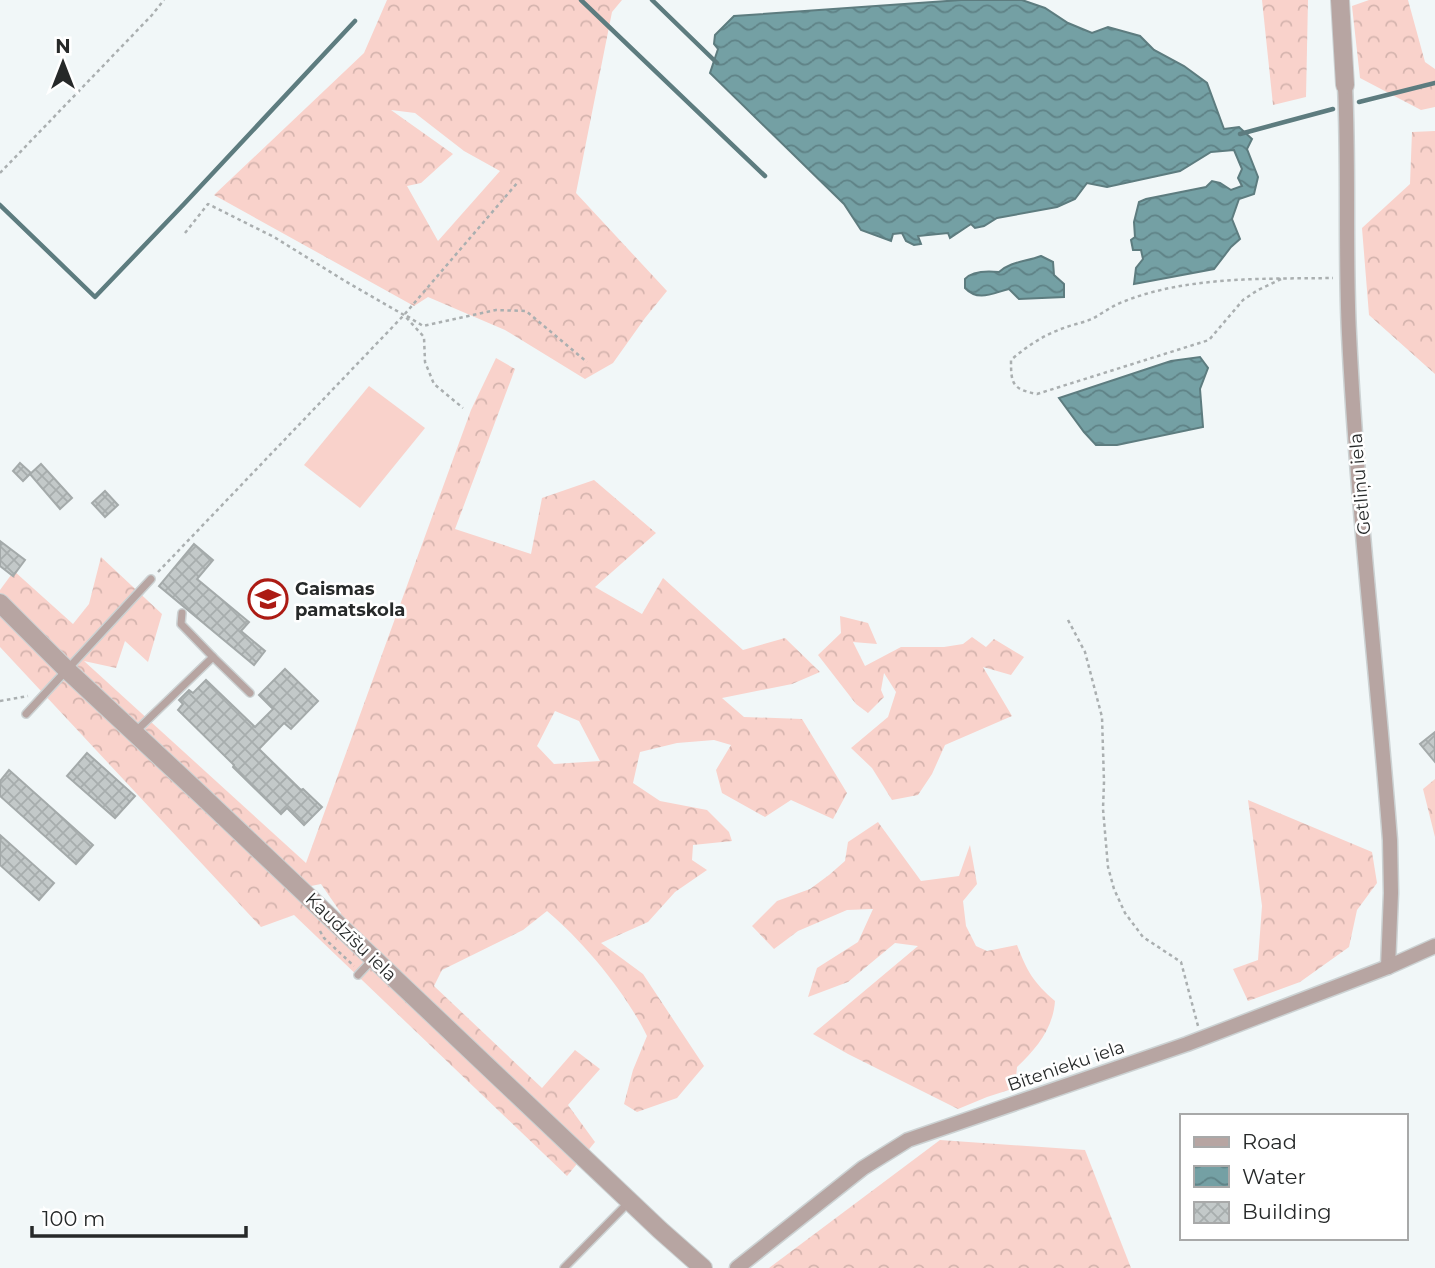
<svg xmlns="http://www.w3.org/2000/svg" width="1435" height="1268" viewBox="0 0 1435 1268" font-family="Montserrat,sans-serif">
  <defs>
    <pattern id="forest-crowns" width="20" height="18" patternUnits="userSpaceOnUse" patternTransform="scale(1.75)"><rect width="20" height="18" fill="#f9d2cb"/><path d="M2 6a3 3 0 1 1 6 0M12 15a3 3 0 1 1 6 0" fill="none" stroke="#d5b4ae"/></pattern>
    <pattern id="water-waves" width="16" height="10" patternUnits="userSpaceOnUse" patternTransform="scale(1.75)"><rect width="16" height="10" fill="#74a0a4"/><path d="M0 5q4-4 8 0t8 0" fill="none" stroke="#5f8286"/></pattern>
    <pattern id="building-cross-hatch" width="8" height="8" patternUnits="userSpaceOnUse" patternTransform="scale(1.75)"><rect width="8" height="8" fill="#c3c9c9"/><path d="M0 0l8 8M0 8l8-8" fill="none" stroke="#a7adad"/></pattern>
  </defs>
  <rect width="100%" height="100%" fill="#f1f7f8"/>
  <g fill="url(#forest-crowns)" fill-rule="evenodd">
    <path d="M387,0H622L612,12L576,193L667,291L645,318L613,363L585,379L505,330L428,297L414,306L214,195L364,53ZM391,110L415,113L464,151L500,171L438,241L407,186L421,183L453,154Z"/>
    <polygon points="1262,0 1308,0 1306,97 1273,105"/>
    <polygon points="1369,0 1408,0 1425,62 1435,69 1435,107 1421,110 1360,78 1352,6"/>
    <polygon points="1435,131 1435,374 1369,315 1362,228 1410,184 1412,132"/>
    <path d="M496,358L515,369L455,529L531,554L542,498L594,480L656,533L595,587L642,614L663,578L743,650L785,638L820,672L792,684L722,698L744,717L802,719L847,793L833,819L791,800L765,817L722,793L716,770L731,745L714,740L677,743L640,752L633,783L660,801L707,810L729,832L732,841L693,845L692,860L707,870L675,892L648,922L601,943L643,974L704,1066L677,1098L637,1112L624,1104L633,1070L647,1036C626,993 584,942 547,911L523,930L442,970L434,986L542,1088L575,1050L600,1069L568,1105L595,1142L567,1176L294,915L261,927L0,647V590L14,571L73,624L89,604L101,557L162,614L148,662L125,641L116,668L84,661L306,863L471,410ZM555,711L579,721L600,761L554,764L537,746ZM321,884L341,913L334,930L296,889Z"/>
    <polygon points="840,616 868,623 877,644 853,642 865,666 901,647 944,647 963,644 972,637 986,647 994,639 1024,657 1011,675 983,667 1012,716 945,745 932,774 918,795 892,800 872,768 851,748 888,717 896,692 884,673 881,690 884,697 868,713 856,704 818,655 841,633"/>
    <polygon points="1435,779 1435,837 1423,789"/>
    <polygon points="1248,800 1372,852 1377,883 1357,910 1349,947 1300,982 1248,1001 1233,969 1258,960 1262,906"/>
    <path d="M878,822L921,881L959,876L970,845L977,884L963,901L966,926L976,946L987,951L1017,945C1027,971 1033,982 1055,1001C1053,1029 1036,1049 1017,1067L1015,1088L987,1097L958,1109L848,1054L813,1034L918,946L895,943L848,982L808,997L817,968L858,942L873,909L847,910L798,931L774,949L752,926L777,901L810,889L829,875L845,861L848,842Z"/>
    <polygon points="940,1140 1085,1150 1131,1268 769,1268"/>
  </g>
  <polygon fill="#f9d2cb" points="369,386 425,428 360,508 304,465"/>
  <g fill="url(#water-waves)" stroke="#5d7c7f" stroke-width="2">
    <polygon points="961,0 1022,0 1045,8 1068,23 1092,33 1108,27 1140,36 1154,50 1184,66 1207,83 1224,129 1239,127 1252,139 1247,149 1258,177 1254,194 1239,199 1232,219 1240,239 1231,247 1214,269 1134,284 1136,268 1143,259 1141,250 1133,250 1131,240 1135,237 1134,222 1139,202 1146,199 1206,187 1212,181 1220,183 1231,190 1242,186 1238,178 1242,169 1234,150 1211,152 1180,171 1107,187 1087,183 1075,199 1057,207 997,218 984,226 975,228 971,224 950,238 948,233 918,236 921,244 914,245 906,241 902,233 893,234 891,241 861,230 844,204 710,73 718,49 714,44 715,35 734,16"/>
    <path d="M1041,256L1053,262L1054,275L1064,284V297L1019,299L1009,289C993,293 978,302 965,288V279C972,271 989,271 999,272C1011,261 1026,262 1041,256Z"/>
    <polygon points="1200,357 1208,368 1200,389 1203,427 1117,445 1096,445 1084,432 1059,398 1171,361"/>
  </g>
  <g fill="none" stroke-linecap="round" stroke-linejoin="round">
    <g stroke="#5d7c7f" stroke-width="4.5">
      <polyline points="581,0 765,176"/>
      <polyline points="652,0 717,63"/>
      <polyline points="1359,102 1435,83"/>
      <polyline points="1240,134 1333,109"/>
      <polyline points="0,205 95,297 184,204 355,21"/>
    </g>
  </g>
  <g fill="url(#building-cross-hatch)" stroke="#a4aaaa" stroke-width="2">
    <polygon points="20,463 31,473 23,481 13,471"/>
    <polygon points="41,464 72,498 60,509 30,474"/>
    <polygon points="105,491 118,505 105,517 92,503"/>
    <polygon points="0,541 25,560 13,576 0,566"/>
    <polygon points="194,544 213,560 197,579 249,622 241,631 265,651 254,665 159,586"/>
    <polygon points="285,669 318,701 291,729 284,723 259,749 301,790 303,789 322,807 304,825 287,808 281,814 233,767 234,765 178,710 183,704 179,700 189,690 193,693 206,680 255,727 273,709 259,695"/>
    <polygon points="1435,732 1435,762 1420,744"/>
    <polygon points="87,753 135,796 115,818 67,776"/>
    <polygon points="9,770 93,845 76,864 0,796 0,781"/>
    <polygon points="0,835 54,883 39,900 0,865"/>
  </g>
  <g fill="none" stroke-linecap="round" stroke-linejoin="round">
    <g stroke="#ccd2d3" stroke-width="10">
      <g id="service">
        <polyline points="213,657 250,693"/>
        <polyline points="26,714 151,579"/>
        <polyline points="135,732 213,657 181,624 182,613"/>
        <polyline points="358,975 373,959"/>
        <polyline points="564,1268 629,1202"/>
      </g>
    </g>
    <g stroke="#ccd2d3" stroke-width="17">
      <g id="minor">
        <path d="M1345,85C1349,168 1345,251 1349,334C1357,503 1377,671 1390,840L1391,893L1388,967"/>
        <polyline points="737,1268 863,1168 908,1140 1187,1044 1388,967 1435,946"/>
      </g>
    </g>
    <g stroke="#ccd2d3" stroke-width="20">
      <g id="tertiary">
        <polyline points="1340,0 1345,85"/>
        <polyline points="0,603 66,669 200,794 660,1230 703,1268"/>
      </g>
    </g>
    <g stroke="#aaafb0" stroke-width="2.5" stroke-dasharray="3.5 3.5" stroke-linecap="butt">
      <polyline points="0,173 152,15 164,0"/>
      <polyline points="185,233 208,204 274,237 345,281 404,315 424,337 425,362 434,384 463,408"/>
      <path d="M1281,279L1258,290L1243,300L1209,340L1037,394C1012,389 1011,384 1011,360C1026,347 1042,336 1061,329C1071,325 1082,323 1092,319C1103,313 1113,305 1125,301C1189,276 1265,279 1333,278"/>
      <polyline points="407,316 423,326 496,310 526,311 587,362"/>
      <polyline points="158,572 404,315 518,182"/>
      <polyline points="1068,620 1085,652 1102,717 1104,782 1103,809 1108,867 1114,889 1125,913 1143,937 1181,962 1198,1026"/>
      <polyline points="0,701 28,696"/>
      <polyline points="320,931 324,938 354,966"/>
    </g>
    <use href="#service" stroke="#b7a5a2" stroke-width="7"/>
    <use href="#minor" stroke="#b7a5a2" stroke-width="14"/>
    <use href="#tertiary" stroke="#b7a5a2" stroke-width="18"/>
  </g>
  <defs>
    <g id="school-ring" transform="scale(2.0125)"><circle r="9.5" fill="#fff" stroke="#ac1b14" stroke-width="1.5"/><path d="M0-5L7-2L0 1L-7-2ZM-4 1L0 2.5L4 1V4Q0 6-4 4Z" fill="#ac1b14"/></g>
  </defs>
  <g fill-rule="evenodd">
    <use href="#school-ring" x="268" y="599"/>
  </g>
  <g text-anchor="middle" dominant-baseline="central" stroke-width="5" stroke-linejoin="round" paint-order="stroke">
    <g font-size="18" fill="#262929" stroke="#fff">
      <text transform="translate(1360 484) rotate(-95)">Getliņu iela</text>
      <text transform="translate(351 937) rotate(44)">Kaudzīšu iela</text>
      <text transform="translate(1066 1066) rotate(-19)">Bitenieku iela</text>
    </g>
    <g font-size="18" font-weight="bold" fill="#262929" stroke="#fff" text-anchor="start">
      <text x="295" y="589">Gaismas<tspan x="295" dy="21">pamatskola</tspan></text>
    </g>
  </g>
  <rect x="1180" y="1114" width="228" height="126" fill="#ffffff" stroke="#a8a9a9" stroke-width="2"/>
  <rect x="1194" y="1137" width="35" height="10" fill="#b7a5a2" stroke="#a8a9a9" stroke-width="2"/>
  <text x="1242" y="1149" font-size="21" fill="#262929">Road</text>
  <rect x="1194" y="1166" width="35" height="21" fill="url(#water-waves)" stroke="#a8a9a9" stroke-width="2"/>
  <text x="1242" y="1184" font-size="21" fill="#262929">Water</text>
  <rect x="1194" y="1202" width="35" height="21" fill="url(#building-cross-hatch)" stroke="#a8a9a9" stroke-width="2"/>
  <text x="1242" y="1219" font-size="21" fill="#262929">Building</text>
  <g transform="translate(63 63)" stroke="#ffffff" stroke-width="5" paint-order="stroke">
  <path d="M0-5L12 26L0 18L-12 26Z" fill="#262929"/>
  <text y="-10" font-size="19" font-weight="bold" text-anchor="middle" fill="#262929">N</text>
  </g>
  <path d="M32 1226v10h214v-10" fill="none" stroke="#262929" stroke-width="3.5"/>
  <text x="42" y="1226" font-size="21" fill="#262929" stroke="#ffffff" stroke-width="5" paint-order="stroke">100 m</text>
</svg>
